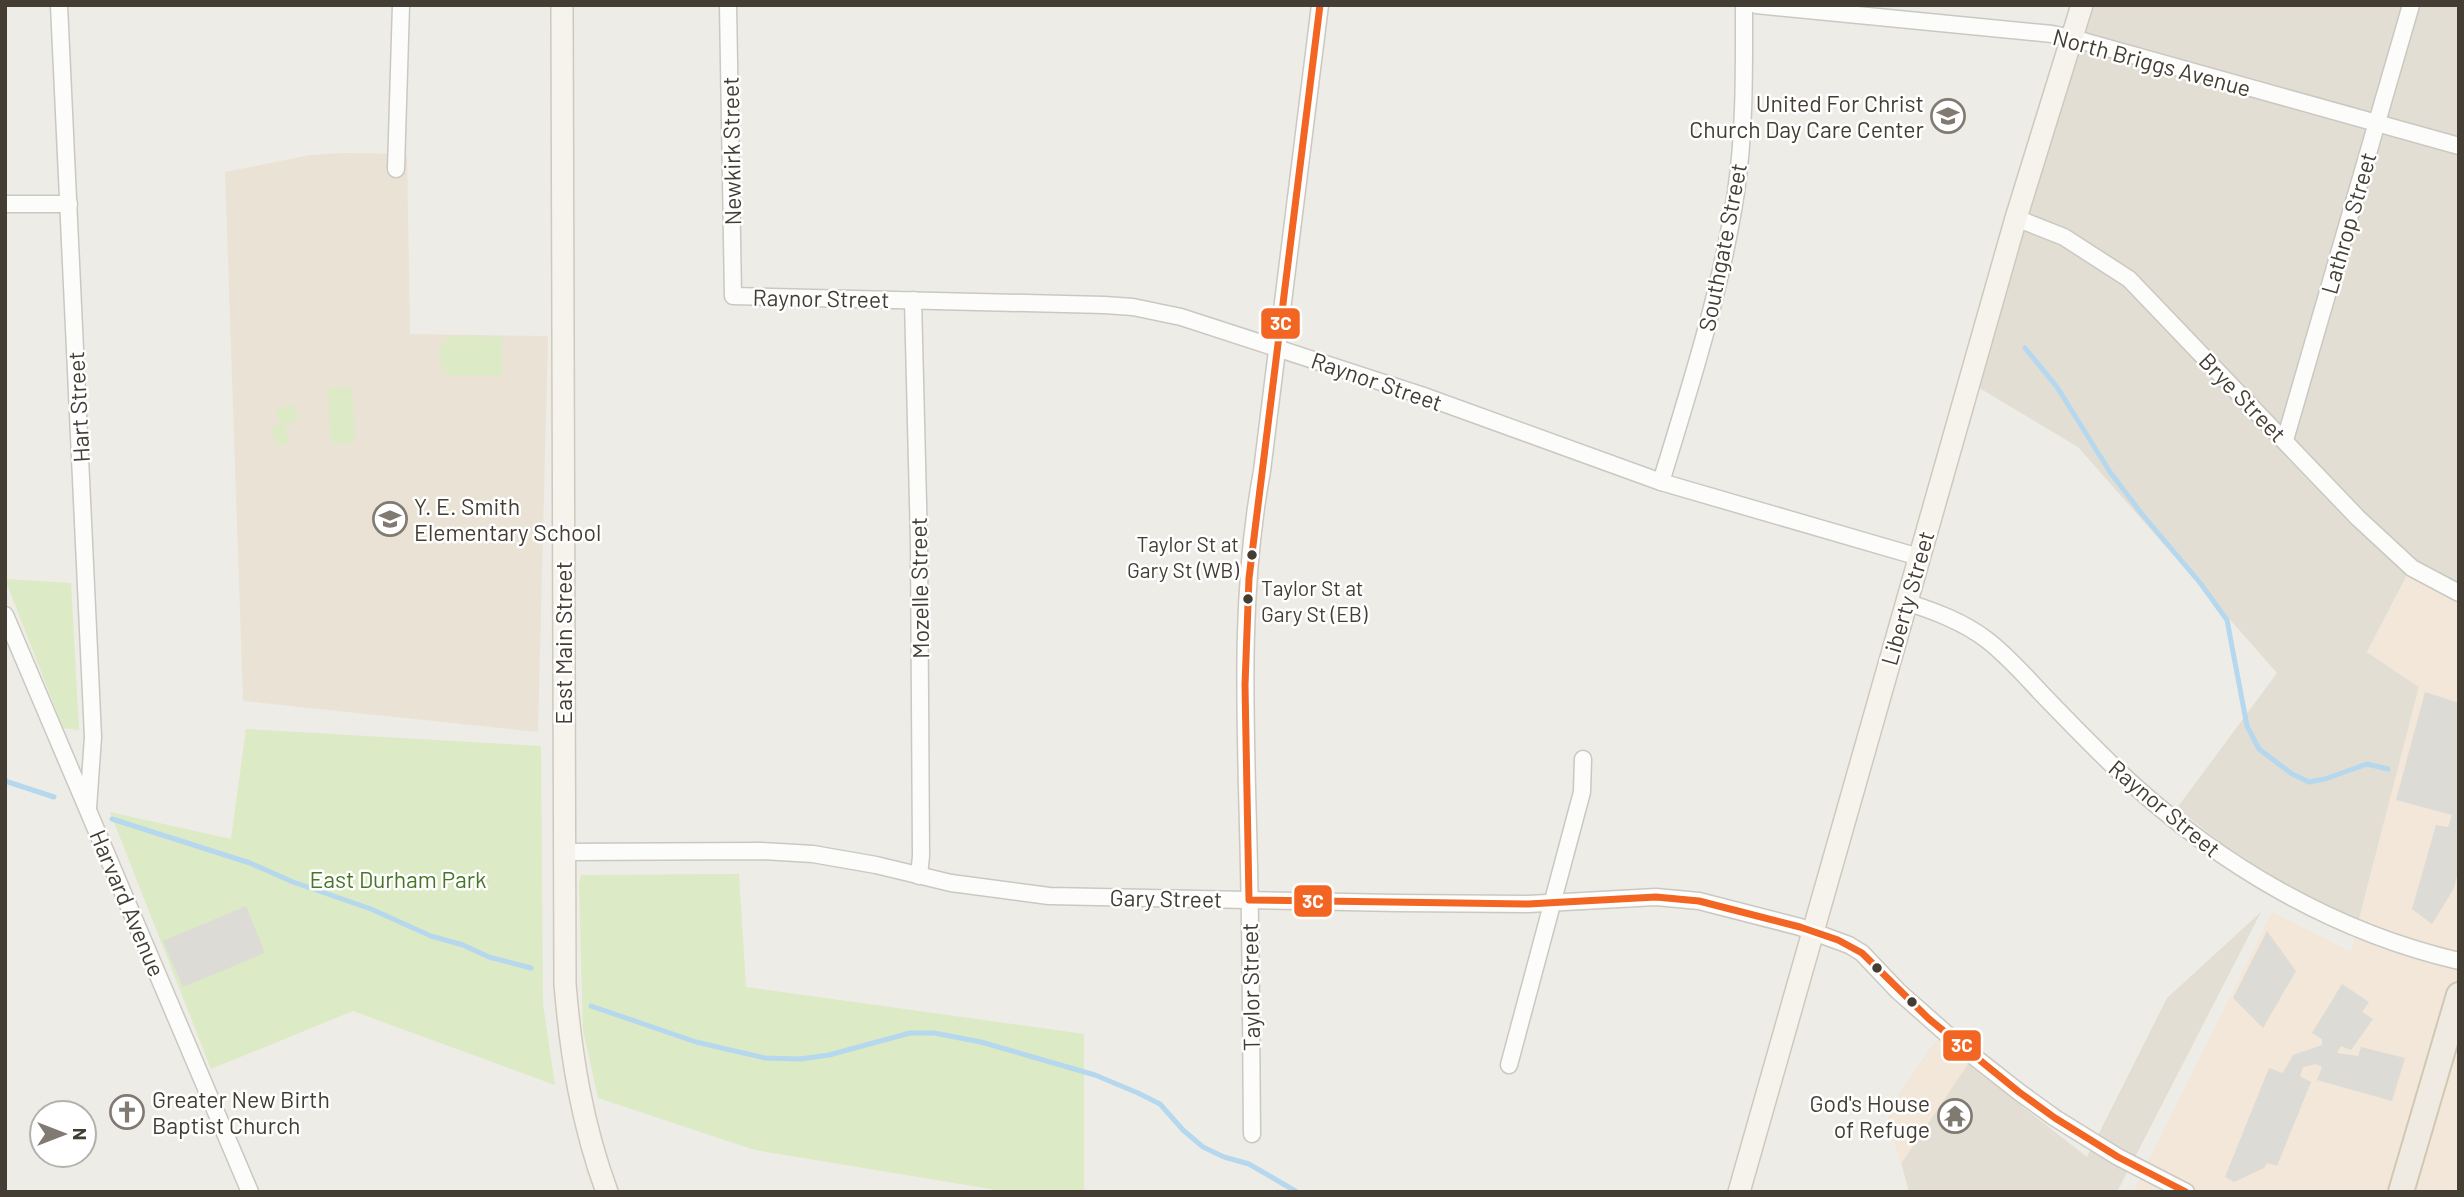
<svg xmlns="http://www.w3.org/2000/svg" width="2464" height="1197" viewBox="0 0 2464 1197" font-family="Barlow,sans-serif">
  <rect width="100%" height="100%" fill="#eeece6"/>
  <g fill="#e3ded3">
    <polygon points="2091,5 2459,5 2459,584 2419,564 2407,575 2367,652 2419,687 2359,919 2312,902 2223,844 2177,808 2277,673 2078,447 1976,386"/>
    <polygon points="2261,912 2117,1192 1909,1192 1887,1111 1937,1040 2087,1157 2167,998"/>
  </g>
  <g fill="#f2e7d8">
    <polygon points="2408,575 2459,600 2459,1192 2133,1192 2272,912 2351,952 2419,687 2367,652"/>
    <polygon points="1937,1040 1968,1064 1901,1164 1887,1111"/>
  </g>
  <polygon fill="#eae3d5" points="343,153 407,154 410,334 548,336 538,732 243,701 225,172 310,155"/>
  <g fill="#dceac5">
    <polygon points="450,336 502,337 502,376 449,376 440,362 440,346"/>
    <polygon points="352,387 355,443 331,444 328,388"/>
    <polygon points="293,404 299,420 285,425 289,442 276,446 272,428 280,424 275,410"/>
    <polygon points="5,579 71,583 79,730 63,728"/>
    <polygon points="246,729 541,746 543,1004 555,1085 353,1011 211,1069 110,812 231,839"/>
    <polygon points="739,874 746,987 1084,1034 1084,1192 1009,1192 755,1150 598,1098 583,1030 579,884 581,875"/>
  </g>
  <g fill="#dddbd6">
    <polygon points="2425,692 2459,703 2459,870 2453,890 2432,924 2412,909 2436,825 2448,827 2452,815 2396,800"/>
    <polygon points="246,906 265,953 183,987 163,941"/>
    <polygon points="2267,931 2296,971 2263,1028 2233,998"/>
    <polygon points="2342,984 2369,1002 2362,1012 2373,1019 2351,1050 2341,1046 2337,1053 2358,1056 2361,1047 2405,1058 2392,1101 2317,1080 2322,1067 2316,1064 2303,1067 2300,1076 2311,1082 2277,1166 2267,1163 2264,1168 2234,1182 2225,1177 2269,1068 2283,1073 2293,1055 2322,1045 2322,1039 2312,1033"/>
  </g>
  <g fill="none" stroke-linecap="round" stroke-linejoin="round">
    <g stroke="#b5d8ee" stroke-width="5">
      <polyline points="2025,348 2057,387 2110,472 2142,514 2201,584 2227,620 2247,726 2259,749 2292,774 2309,782 2325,779 2367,764 2388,769"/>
      <polyline points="5,781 54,797"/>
      <polyline points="112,819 250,863 293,882 371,909 431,936 463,945 489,957 531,968"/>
      <polyline points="591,1006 696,1042 765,1058 800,1059 829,1055 910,1033 934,1033 981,1042 1095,1075 1138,1093 1160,1104 1183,1130 1203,1147 1224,1157 1249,1164 1297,1192"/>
    </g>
    <g stroke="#cbc8c2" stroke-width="19">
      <g id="street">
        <polyline points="59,5 93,737 88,808"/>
        <polyline points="728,5 733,296 1104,305 1133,307 1181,317 1421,395 1661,482 1919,557"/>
        <polyline points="1756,5 2052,34 2072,38 2459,146"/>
        <polyline points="396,169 401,5"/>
        <polyline points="5,204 69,204"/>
        <polyline points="2016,218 2064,237 2129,279 2358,518 2412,568 2459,593"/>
        <polyline points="913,300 919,543 921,856 919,876"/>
        <polyline points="2285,440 2411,5"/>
        <path d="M1661,482C1690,387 1721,291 1736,192C1745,130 1744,68 1744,5"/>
        <path d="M1906,602C1934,611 1964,622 1987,640C2008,656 2026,677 2044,696C2071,724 2098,752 2127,779C2220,865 2334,932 2459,961"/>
        <polyline points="5,615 250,1192"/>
        <polyline points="564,852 761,851 813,854 876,865 951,883 1049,896 1397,903 1528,904 1656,897 1699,901 1800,927 1849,945 1862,953 1898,991 1958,1044 2019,1092 2055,1118 2118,1157 2186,1192"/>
        <polyline points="1509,1065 1582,792 1583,759"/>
        <path d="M1252,1134C1251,1031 1251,928 1248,826C1245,707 1240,588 1262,471L1320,5"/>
      </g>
    </g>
    <g stroke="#cec9bd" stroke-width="24">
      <g id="secondary">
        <path d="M562,5L565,984C571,1056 582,1124 607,1192"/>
        <polyline points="1739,1192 2016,218 2082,5"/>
      </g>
    </g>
    <g stroke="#d1c8b3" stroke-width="28">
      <polyline id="primary" points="2401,1192 2459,995"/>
    </g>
    <use href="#street" stroke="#fcfcfb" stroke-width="16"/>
    <use href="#secondary" stroke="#f6f3ed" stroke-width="21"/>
    <use href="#primary" stroke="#f0ebe2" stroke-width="24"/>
    <g stroke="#fff" stroke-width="12">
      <polyline id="bus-1" points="1320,5 1249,578 1245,685 1249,900 1528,904 1656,897 1699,901 1800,927 1838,940 1862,953 1929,1019 2019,1092 2055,1118 2118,1157 2186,1192"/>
    </g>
    <use href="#bus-1" stroke="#f26522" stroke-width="7"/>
  </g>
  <defs>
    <g id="school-ring" transform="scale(1.75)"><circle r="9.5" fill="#fff" stroke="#807a72" stroke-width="1.5"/><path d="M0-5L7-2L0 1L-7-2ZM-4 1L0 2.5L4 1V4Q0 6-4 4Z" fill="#807a72"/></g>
    <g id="church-ring" transform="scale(1.75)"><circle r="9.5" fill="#fff" stroke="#807a72" stroke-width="1.5"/><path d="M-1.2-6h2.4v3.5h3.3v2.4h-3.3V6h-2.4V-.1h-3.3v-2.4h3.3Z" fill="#807a72"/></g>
    <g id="temple-ring" transform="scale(1.75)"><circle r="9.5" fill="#fff" stroke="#807a72" stroke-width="1.5"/><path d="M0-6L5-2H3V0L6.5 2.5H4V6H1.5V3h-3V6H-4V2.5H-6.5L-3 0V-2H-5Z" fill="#807a72"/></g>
  </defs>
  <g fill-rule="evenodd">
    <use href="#school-ring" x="1948" y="116"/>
    <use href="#school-ring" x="390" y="519"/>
    <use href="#church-ring" x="127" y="1112"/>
    <use href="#temple-ring" x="1955" y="1116"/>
  </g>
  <g fill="#443d33" stroke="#fff" stroke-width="2.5">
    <circle cx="1252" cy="555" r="6"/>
    <circle cx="1248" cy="599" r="6"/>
    <circle cx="1877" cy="968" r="6"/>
    <circle cx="1912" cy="1002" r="6"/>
  </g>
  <g text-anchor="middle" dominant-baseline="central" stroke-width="5" stroke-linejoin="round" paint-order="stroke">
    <g font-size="21" fill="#443d33" stroke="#fff" text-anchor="end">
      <text x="1239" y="543">Taylor St at<tspan x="1239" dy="26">Gary St (WB)</tspan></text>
      <text x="1261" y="587" text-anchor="start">Taylor St at<tspan x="1261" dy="26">Gary St (EB)</tspan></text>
    </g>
    <g font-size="23" fill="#443d33" stroke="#fff">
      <text transform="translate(2152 62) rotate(15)">North Briggs Avenue</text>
      <text transform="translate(731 151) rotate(-91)">Newkirk Street</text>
      <text transform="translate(2348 223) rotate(-74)">Lathrop Street</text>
      <text transform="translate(1722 247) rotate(-79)">Southgate Street</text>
      <text transform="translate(821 298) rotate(1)">Raynor Street</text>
      <text transform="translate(1377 381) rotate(19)">Raynor Street</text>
      <text transform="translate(2243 397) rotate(46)">Brye Street</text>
      <text transform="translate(78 407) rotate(-93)">Hart Street</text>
      <text transform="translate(919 588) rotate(-91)">Mozelle Street</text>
      <text transform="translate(1907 598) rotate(-74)">Liberty Street</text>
      <text transform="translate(563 643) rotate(-90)">East Main Street</text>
      <text transform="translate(2165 808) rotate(40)">Raynor Street</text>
      <text transform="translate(1166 898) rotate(1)">Gary Street</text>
      <text transform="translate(128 903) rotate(67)">Harvard Avenue</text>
      <text transform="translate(1250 987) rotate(-91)">Taylor Street</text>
    </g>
    <g font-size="23" fill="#443d33" stroke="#fff" text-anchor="end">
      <text x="1924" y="103">United For Christ<tspan x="1924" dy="26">Church Day Care Center</tspan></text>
      <text x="414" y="506" text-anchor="start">Y. E. Smith<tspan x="414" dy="26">Elementary School</tspan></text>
      <text x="152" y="1099" text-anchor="start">Greater New Birth<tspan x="152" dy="26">Baptist Church</tspan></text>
      <text x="1930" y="1103">God's House<tspan x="1930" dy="26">of Refuge</tspan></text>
    </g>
    <g font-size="23" fill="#467626" stroke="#fff">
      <text x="398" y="879">East Durham Park</text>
    </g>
  </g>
  <g stroke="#fff" stroke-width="2.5">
    <rect x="1260" y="307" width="41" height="33" rx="7" fill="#f26522"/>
    <rect x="1293" y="884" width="40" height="34" rx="7" fill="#f26522"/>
    <rect x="1942" y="1029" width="40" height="33" rx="7" fill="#f26522"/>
  </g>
  <g font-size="19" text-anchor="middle" font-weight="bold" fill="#fff">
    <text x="1281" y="330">3C</text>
    <text x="1313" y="908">3C</text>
    <text x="1962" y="1052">3C</text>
  </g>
  <rect width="2464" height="1197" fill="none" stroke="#443d33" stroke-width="14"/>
  <g transform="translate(63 1134) rotate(90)"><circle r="33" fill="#ffffff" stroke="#b4b1ad" stroke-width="2"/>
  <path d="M0-5L12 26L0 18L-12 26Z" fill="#807a72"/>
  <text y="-10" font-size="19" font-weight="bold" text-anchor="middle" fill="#443d33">N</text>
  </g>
</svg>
